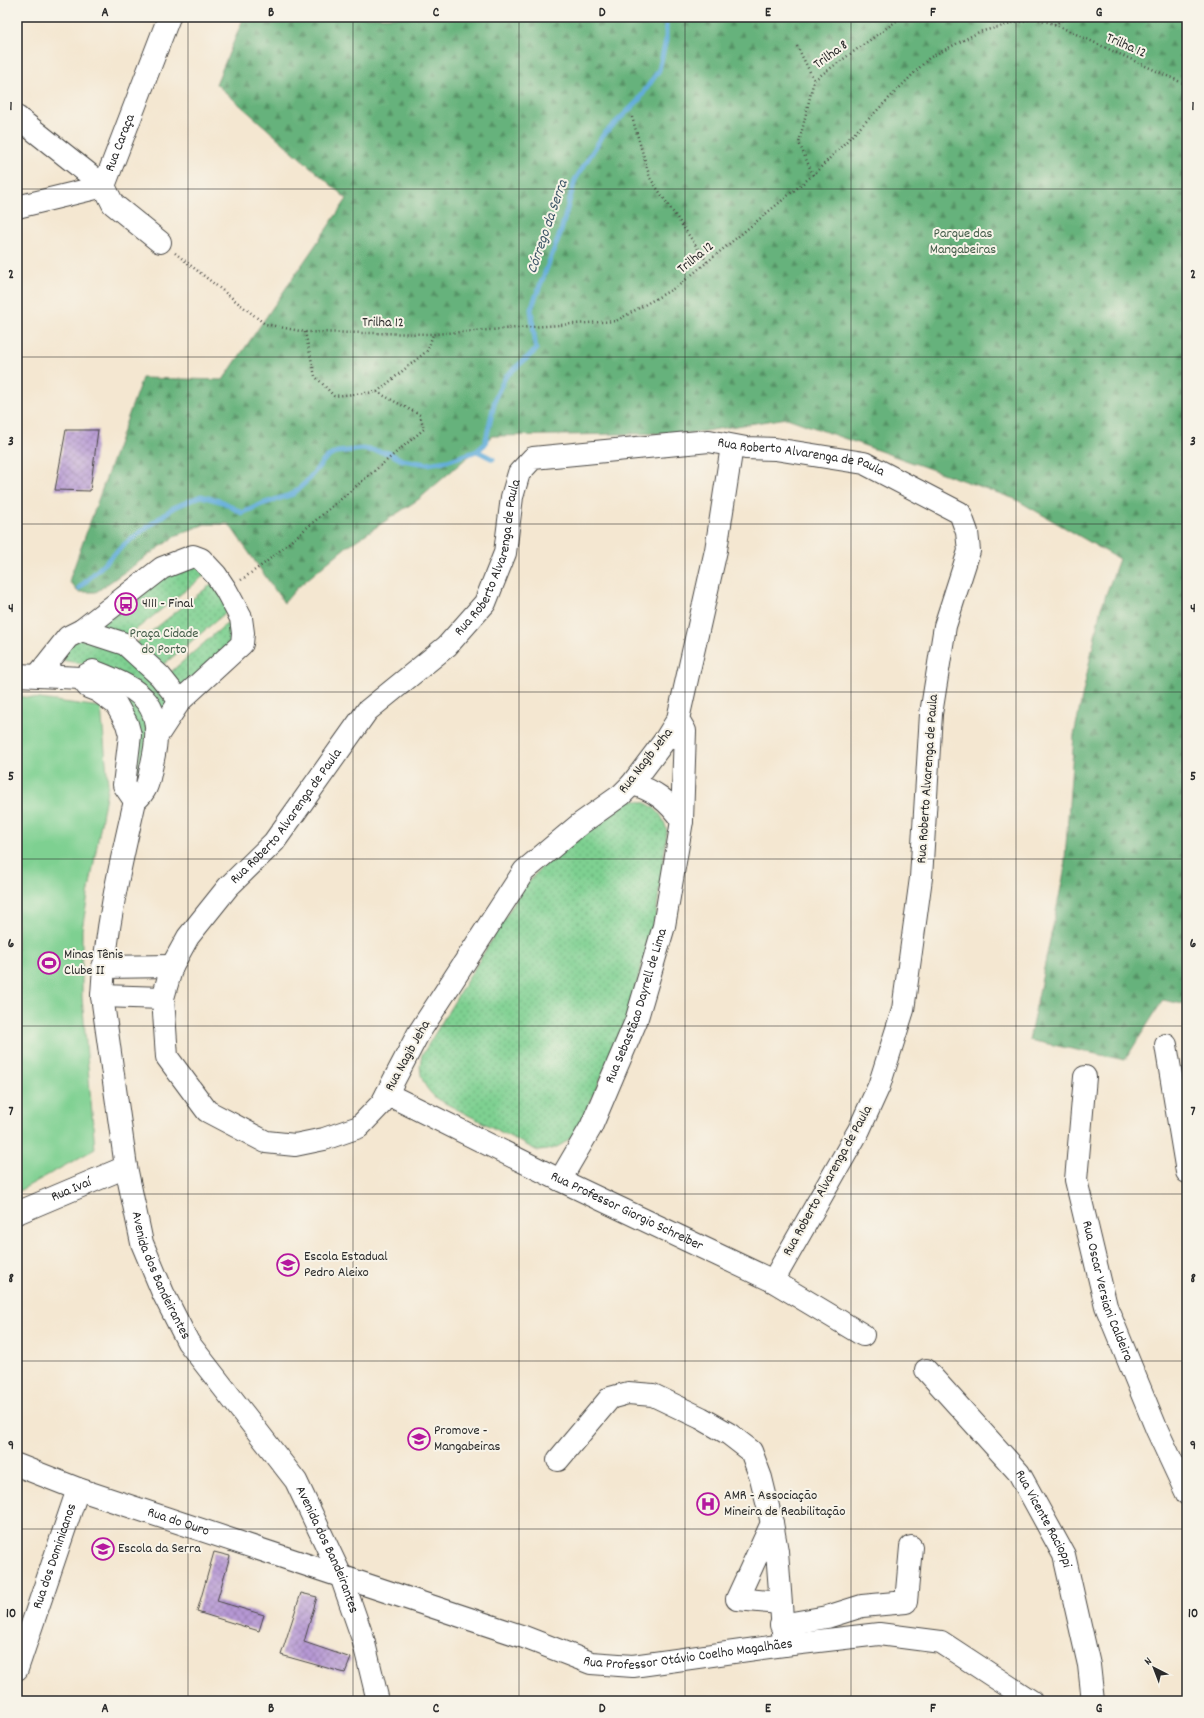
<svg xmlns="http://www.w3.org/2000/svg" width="1204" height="1718" viewBox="0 0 1204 1718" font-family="Dekko,sans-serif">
  <defs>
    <pattern id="grass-dots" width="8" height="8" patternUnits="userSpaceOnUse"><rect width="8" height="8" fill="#7ed091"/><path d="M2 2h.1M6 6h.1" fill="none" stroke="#67a977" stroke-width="1.8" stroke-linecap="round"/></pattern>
    <pattern id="forest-firs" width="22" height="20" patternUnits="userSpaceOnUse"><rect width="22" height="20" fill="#66b27b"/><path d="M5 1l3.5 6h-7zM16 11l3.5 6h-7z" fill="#549165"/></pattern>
    <pattern id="building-cross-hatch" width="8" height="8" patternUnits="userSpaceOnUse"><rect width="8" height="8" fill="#b698d4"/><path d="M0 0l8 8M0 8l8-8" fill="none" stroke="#947cac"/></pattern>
  </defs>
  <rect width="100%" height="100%" fill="#f7f3e8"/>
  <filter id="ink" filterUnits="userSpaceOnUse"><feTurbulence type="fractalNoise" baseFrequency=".025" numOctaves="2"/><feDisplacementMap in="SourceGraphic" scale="8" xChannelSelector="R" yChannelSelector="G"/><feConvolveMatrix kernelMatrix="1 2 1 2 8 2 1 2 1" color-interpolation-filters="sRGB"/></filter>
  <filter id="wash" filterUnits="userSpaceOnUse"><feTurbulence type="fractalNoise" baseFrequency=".012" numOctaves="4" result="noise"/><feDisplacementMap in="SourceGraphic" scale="16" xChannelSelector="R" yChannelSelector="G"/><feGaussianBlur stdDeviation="0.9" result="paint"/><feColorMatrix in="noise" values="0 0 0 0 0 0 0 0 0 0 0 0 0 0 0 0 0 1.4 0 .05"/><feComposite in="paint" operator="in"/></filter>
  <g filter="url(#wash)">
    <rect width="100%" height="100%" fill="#f4e7d1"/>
    <g fill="url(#grass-dots)" stroke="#547e5e">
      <polygon points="197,565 206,574 124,639 91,628 164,573"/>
      <polygon points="214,582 229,610 158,669 133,646"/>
      <polygon points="234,617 237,642 179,695 165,677"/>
      <polygon points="84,637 122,652 173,703 162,720 93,666 62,660 68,645"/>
      <polygon points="118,686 149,717 141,790 129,784 135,735"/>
      <path d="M630,800C651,801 663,812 667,832L656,915L626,1022L581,1123C571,1141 558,1150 538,1151L437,1099C423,1087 417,1073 422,1055L523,888L542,866Z"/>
    </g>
    <polygon fill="url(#forest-firs)" stroke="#486e53" points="244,17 1187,17 1187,1005 1163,1000 1125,1060 1029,1040 1064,873 1074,735 1101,608 1119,559 1015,499 787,418 692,433 492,436 419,499 346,547 297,588 284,603 229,524 205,524 177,535 96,592 78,592 69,581 142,378 223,380 347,199 216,84"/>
    <polygon fill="#7ed091" stroke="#547e5e" points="17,696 101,707 108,784 82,929 82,997 95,1149 17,1192"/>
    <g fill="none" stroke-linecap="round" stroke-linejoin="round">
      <g stroke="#63addb" stroke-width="5">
        <polyline points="477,451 493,459"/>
        <polyline points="79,588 126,543 173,508 201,496 223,502 242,513 262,504 293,494 306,482 326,458 337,452 363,449 389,453 402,460 427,464 447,461 477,451 485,444 496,396 506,376 536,350 531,309 561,231 575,180 603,135 638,101 659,70 666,40 666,17"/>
      </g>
    </g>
    <g id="blocks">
      <g fill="url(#building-cross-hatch)">
        <polygon points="66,430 98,430 90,491 55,490"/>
        <polygon points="214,1552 230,1556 217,1601 264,1615 259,1631 197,1612"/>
        <polygon points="301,1593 317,1597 304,1642 351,1658 345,1673 281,1655"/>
      </g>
    </g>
  </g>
  <g filter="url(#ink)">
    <use href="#blocks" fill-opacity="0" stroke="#494744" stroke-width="1"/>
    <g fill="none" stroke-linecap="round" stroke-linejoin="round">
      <g stroke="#494744" stroke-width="24">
        <g id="minor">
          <polyline points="17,117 104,186 113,204 160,242"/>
          <path id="s1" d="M104,186L169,17"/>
          <polyline points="17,207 104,186"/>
          <polyline points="82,630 125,644 160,676 180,701"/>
          <path id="s2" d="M17,675L81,678L93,671C145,691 166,704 152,764C148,781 149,789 135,801C120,866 105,930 102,996L126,1167L142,1243L163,1293L188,1342L296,1481L341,1576L363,1639L378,1701"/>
          <polyline points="38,675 68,637 82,630 162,568 193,556 201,559 216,575 226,590 241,618 243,633 242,644 180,701 157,736"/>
          <polyline points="81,678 88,687 98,691 116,704 127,724 130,735 124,785 135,801"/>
          <path id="s3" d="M678,719L665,740L632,784L621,795L580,824L524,871L418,1034L382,1103L359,1127L324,1139L295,1145L266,1142L207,1111L167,1057L163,998L172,966L188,937L228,887L274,842L367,711L447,646L485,603L505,553L512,497L519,473L533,458L709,441L746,448L775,449L864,463L960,513L967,532L969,551L945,626L931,714L921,878L903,1010L879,1086L859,1130L773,1281"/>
          <path d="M632,784C654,790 669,801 682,821"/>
          <polyline points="103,967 172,966"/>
          <polyline points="102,996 163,998"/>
          <polyline points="1166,1045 1187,1172"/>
          <path id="s4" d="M1085,1077L1076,1180L1106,1306L1157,1430L1187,1494"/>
          <path id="s5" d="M387,1094L560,1180L773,1281L863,1335"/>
          <path id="s6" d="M560,1180L591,1127L636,1021L664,926L682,821L685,731L678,719L716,550L732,446"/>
          <path id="s7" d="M17,1213L126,1167"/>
          <path id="s8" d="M926,1370L1019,1473L1064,1555L1089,1665L1093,1701"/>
          <polyline points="558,1460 610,1398 628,1393 653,1395 701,1418 729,1434 751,1451 761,1478 772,1523 777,1551 784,1645"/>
          <path id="s9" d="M17,1465L78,1489L524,1637L591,1663L633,1666L784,1645L879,1634L941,1642L1031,1701"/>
          <polyline points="772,1523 737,1599 780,1603"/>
          <polyline points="781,1625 827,1617 862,1606 906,1602 911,1547"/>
          <path id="s10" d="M17,1669L78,1489"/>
        </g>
      </g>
      <g stroke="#494744" stroke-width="2.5" stroke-dasharray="1 3" stroke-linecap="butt">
        <polyline points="1176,17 1187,21"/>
        <polyline points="1054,24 1069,17"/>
        <polyline points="797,46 814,80"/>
        <polyline points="632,117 650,178 707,262"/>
        <polyline points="813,175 799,143 814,80 902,17"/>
        <polyline points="175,253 265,324 305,332 433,334 616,321 678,286 813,175 929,58 979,32 1035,18 1054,24 1187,85"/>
        <polyline points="305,332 315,376 334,396 377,392 428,350 433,334"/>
        <polyline points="241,580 265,563 424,429 420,415 377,392"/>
      </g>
      <use href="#minor" stroke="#fff" stroke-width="22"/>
    </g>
  </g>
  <path fill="none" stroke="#2b2b2b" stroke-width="1" stroke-opacity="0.55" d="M188,17V1701M353,17V1701M519,17V1701M685,17V1701M851,17V1701M1016,17V1701M17,189H1187M17,357H1187M17,524H1187M17,692H1187M17,859H1187M17,1026H1187M17,1194H1187M17,1361H1187M17,1529H1187"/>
  <defs>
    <g id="bus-ring" transform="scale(1.15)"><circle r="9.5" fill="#f7f3e8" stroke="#b5179e" stroke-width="1.5"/><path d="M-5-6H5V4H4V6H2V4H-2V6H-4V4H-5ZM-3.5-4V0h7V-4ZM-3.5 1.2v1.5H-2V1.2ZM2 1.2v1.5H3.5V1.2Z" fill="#b5179e"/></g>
    <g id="stadium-ring" transform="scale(1.15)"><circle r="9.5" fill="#f7f3e8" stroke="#b5179e" stroke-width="1.5"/><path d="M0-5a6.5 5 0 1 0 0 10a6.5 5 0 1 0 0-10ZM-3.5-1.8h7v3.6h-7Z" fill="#b5179e"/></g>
    <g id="school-ring" transform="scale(1.15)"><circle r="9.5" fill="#f7f3e8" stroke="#b5179e" stroke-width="1.5"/><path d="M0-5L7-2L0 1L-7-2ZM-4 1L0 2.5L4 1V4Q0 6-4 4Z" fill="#b5179e"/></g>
    <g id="hospital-ring" transform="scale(1.15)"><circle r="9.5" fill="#f7f3e8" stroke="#b5179e" stroke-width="1.5"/><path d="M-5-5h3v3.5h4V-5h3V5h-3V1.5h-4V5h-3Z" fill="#b5179e"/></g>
  </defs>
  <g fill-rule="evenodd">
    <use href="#bus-ring" x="126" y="604"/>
    <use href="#stadium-ring" x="49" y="963"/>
    <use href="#school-ring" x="288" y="1265"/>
    <use href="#school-ring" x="419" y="1439"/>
    <use href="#hospital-ring" x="708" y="1504"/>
    <use href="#school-ring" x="103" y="1549"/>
  </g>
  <g text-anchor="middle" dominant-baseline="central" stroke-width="4" stroke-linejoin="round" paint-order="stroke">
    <g font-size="14" fill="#2b2b2b" stroke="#f7f3e8">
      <text transform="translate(1126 46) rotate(24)">Trilha 12</text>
      <text transform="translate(831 55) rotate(-36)">Trilha 8</text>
      <text stroke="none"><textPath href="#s1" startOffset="46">Rua Caraça</textPath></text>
      <text transform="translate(696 258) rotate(-39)">Trilha 12</text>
      <text transform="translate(383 323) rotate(1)">Trilha 12</text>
      <text stroke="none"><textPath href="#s3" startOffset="1755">Rua Roberto Alvarenga de Paula</textPath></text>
      <text stroke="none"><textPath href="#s3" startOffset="1372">Rua Roberto Alvarenga de Paula</textPath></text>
      <text transform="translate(646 761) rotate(-52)">Rua Nagib Jeha</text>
      <text transform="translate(928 779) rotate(-86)">Rua Roberto Alvarenga de Paula</text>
      <text stroke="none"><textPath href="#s3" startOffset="1035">Rua Roberto Alvarenga de Paula</textPath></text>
      <text stroke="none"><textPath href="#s6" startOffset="191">Rua Sebastãao Dayrell de Lima</textPath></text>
      <text transform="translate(408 1056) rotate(-61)">Rua Nagib Jeha</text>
      <text transform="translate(828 1181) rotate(-61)">Rua Roberto Alvarenga de Paula</text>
      <text stroke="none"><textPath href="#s7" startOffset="59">Rua Ivaí</textPath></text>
      <text stroke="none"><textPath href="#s5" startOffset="267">Rua Professor Giorgio Schreiber</textPath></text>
      <text stroke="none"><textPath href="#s2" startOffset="732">Avenida dos Bandeirantes</textPath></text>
      <text stroke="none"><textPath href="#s4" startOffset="219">Rua Oscar Versiani Caldeira</textPath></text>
      <text stroke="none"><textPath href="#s8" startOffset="191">Rua Vicente Racioppi</textPath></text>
      <text stroke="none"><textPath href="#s9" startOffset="171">Rua do Ouro</textPath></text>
      <text stroke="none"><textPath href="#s2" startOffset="1056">Avenida dos Bandeirantes</textPath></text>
      <text stroke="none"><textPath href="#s10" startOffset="119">Rua dos Dominicanos</textPath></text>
      <text stroke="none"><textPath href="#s9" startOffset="705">Rua Professor Otávio Coelho Magalhães</textPath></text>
    </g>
    <g font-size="14" fill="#445d4a" stroke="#f7f3e8">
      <text x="963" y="234">Parque das<tspan x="963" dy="16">Mangabeiras</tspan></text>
      <text x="164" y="634">Praça Cidade<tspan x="164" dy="16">do Porto</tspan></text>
    </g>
    <g font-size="14" fill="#2b2b2b" stroke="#f7f3e8" text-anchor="start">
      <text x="142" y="604">4111 - Final</text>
      <text x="64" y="955">Minas Tênis<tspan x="64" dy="16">Clube II</tspan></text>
      <text x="304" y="1257">Escola Estadual<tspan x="304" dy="16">Pedro Aleixo</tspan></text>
      <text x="434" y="1431">Promove -<tspan x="434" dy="16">Mangabeiras</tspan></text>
      <text x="724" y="1496">AMR - Associação<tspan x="724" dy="16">Mineira de Reabilitação</tspan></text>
      <text x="118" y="1549">Escola da Serra</text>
    </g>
    <g font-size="15" font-style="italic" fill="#3f5869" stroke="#f7f3e8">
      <text transform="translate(548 227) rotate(-71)">Córrego da Serra</text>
    </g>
  </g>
  <rect width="1204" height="1718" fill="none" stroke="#f7f3e8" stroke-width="44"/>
  <g transform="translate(1154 1668) rotate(318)" stroke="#f7f3e8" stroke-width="3" paint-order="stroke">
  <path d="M0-3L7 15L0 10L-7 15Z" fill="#2b2b2b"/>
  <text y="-6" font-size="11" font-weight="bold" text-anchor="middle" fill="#2b2b2b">N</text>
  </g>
  <rect x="22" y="22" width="1160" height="1674" fill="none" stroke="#2b2b2b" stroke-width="1.5"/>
  <g font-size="13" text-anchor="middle" font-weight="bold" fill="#2b2b2b">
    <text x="105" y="16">A</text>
    <text x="271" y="16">B</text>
    <text x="436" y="16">C</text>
    <text x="602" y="16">D</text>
    <text x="768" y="16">E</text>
    <text x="933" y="16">F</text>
    <text x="1099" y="16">G</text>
    <text x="11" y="110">1</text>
    <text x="1193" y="110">1</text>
    <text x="11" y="278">2</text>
    <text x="1193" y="278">2</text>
    <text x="11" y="445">3</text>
    <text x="1193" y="445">3</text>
    <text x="11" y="612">4</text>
    <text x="1193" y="612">4</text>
    <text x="11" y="780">5</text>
    <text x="1193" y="780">5</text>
    <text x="11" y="947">6</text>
    <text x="1193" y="947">6</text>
    <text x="11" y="1115">7</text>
    <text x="1193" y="1115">7</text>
    <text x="11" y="1282">8</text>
    <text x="1193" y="1282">8</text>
    <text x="11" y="1449">9</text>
    <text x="1193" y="1449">9</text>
    <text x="11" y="1617">10</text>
    <text x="1193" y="1617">10</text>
    <text x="105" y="1712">A</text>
    <text x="271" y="1712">B</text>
    <text x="436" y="1712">C</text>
    <text x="602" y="1712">D</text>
    <text x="768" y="1712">E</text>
    <text x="933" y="1712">F</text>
    <text x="1099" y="1712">G</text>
  </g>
</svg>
